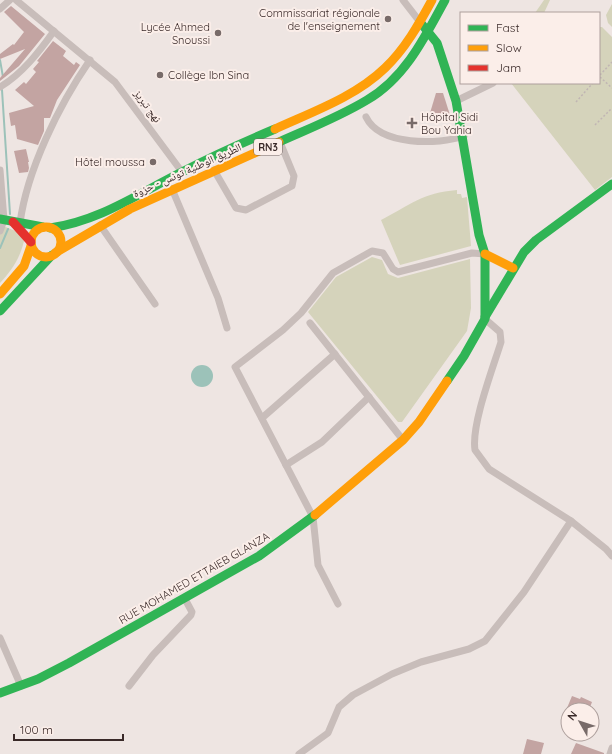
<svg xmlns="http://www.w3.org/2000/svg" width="612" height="754" viewBox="0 0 612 754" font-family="Quicksand,'Noto Naskh Arabic',sans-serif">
  <rect width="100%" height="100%" fill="#eee5e2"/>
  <g fill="#d5d3bb">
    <polygon points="544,0 550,0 544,13 535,13"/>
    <polygon points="612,4 612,27 608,23 606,15"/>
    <polygon points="599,27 602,27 612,37 612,177 595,190 511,83 599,83"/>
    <path d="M457,190V194H461L462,198L467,197L471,246L400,265L381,220C410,205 422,193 457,190Z"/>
    <path d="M3,226L18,232L24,241C20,258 12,270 0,283V233Z"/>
    <polygon points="372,257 382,260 388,274 398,278 470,259 471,308 467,331 402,422 398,422 308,312 336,277"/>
  </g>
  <circle fill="#9cc2b9" cx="202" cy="376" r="11"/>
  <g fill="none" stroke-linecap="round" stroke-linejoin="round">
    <g stroke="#9cc2b9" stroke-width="2">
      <polyline points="0,60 3,77"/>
      <polyline points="2,90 10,214"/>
      <polyline points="0,248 8,229"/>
    </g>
  </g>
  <g fill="#c3a4a2">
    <polygon points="11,6 45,34 19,66 0,81 0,78 25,49 0,59 0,54 13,44 14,45 24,32 4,12"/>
    <polygon points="53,41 66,51 63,56 74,65 76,62 80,65 57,100 50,118 44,118 44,131 38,145 17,139 15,125 11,126 9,113 34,106 15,90 24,82 26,84 36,72 33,69 39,62 37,61"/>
    <polygon points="436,93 443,93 450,115 430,113"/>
    <polygon points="26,149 29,162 28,162 29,168 28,172 19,173 14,151"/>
    <polygon points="572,696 580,699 581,697 592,702 589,710 573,710 567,708"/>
    <polygon points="527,739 544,743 541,754 523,754"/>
    <polygon points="576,743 604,753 604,754 571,754"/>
  </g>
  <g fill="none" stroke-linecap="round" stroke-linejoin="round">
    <g stroke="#c0b5b3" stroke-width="1.5" stroke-dasharray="2 2" stroke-linecap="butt">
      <polyline points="600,75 612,62"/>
      <polyline points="600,77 612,88"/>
      <polyline points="576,102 593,83"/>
      <polyline points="595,125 612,108"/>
    </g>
    <g stroke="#c8bdba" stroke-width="7">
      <polyline points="16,0 115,82 182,172"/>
      <polyline points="403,0 420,22"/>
      <polyline points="0,9 10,0"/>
      <path d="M0,87C22,74 39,52 54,31"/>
      <polyline points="456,101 493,83"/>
      <path d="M366,117C380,146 438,145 464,136"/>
      <polyline points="0,170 4,220 0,231"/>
      <polyline points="214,170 236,208 246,210 292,186 294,176 280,142"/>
      <polyline points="172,189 218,298 227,328"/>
      <path d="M20,223C27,170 59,105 90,60"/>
      <polyline points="100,225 155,304"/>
      <polyline points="310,323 403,440"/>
      <polyline points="262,418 335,354"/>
      <polyline points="286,465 322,442 369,397"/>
      <polyline points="571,521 606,549 612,556"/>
      <polyline points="338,604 318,565 313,517 235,367 283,330 301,313 333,273 372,251 383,253 393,269 398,272 472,253 485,254"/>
      <polyline points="0,638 21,686"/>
      <polyline points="129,686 153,655 191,615 192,612 185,599"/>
      <path d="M299,754L328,733L339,707L353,695L392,674L421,662L469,649L485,641L524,592L571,521L489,469L475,450C471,425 493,368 501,342L500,332L485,319"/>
      <polyline points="610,754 612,748"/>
    </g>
    <g stroke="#30b455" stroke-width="9">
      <polyline points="420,22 437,43 456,101 479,235 485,254 485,319 464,356 447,381"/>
      <path d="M279,142C308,129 339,117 367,100C405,78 425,37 445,0"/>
      <polyline points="0,219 43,227"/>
      <path d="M50,228C100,221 139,193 184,171C213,156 244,142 275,129"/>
      <polyline points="0,311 52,255"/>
      <polyline points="485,317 524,252 536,240 612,184"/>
      <polyline points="0,693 38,679 69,663 259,556 315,515"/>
    </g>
    <g stroke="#ff9f0a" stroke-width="9">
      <path d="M275,129C312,112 355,97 385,68C405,49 419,24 432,0"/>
      <circle cx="46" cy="242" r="15"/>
      <polyline points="55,253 130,209 279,142"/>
      <polyline points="485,254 513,268"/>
      <polyline points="0,294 24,266 31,246"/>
      <polyline points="315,515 403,440 419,422 447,381"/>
    </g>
    <polyline stroke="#e5322d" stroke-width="9" points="13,222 31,242"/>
  </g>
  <g fill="#786b69" stroke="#fbeee9" stroke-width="1.5">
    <circle cx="388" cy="19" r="4"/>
    <circle cx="218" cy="33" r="4"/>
    <circle cx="160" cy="75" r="4"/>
    <path d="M410 117h4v4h4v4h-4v4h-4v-4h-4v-4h4z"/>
    <circle cx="153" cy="162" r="4"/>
  </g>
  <g text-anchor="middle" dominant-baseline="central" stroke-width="4" stroke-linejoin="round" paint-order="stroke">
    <rect fill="#fbeee9" stroke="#736462" stroke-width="1" x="254" y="139" width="28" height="16" rx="3"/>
    <g font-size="10" font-weight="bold" fill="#392928">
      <text x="268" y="147">RN3</text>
    </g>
    <g font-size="11" fill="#392928" stroke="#fbeee9" text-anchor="end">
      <text x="380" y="13">Commissariat régionale<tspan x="380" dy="13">de l'enseignement</tspan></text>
      <text x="210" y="27">Lycée Ahmed<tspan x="210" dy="13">Snoussi</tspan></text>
      <text x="168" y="75" text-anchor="start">Collège Ibn Sina</text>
      <text x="421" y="117" text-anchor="start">Hôpital Sidi<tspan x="421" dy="13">Bou Yahia</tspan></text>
      <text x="145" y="162">Hôtel moussa</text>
    </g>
    <g font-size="11" fill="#392928" stroke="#fbeee9">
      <text transform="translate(148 106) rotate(54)">نهج تبريز</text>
      <text transform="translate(187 170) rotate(-24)">الطريق الوطنية تونس - حزوة</text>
      <text transform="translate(194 578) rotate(-30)">RUE MOHAMED ETTAIEB GLANZA</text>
    </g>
  </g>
  <rect x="460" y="12" width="140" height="72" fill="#fbeee9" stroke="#ad9f9c"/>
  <rect x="468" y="25" width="20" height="6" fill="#30b455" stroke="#ad9f9c"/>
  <text x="496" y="32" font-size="12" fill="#392928">Fast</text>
  <rect x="468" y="45" width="20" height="6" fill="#ff9f0a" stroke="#ad9f9c"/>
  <text x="496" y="52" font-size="12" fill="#392928">Slow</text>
  <rect x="468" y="65" width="20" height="6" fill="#e5322d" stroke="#ad9f9c"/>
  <text x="496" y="72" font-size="12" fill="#392928">Jam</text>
  <g transform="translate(580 722) rotate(309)"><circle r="19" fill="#fbeee9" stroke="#ad9f9c"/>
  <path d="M0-3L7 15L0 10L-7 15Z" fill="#786b69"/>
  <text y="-6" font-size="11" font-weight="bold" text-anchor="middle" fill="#392928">N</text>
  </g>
  <path d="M14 734v6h109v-6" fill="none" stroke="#392928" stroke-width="2"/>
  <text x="20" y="734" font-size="12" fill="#392928" stroke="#fbeee9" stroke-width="3" paint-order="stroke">100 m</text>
</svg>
